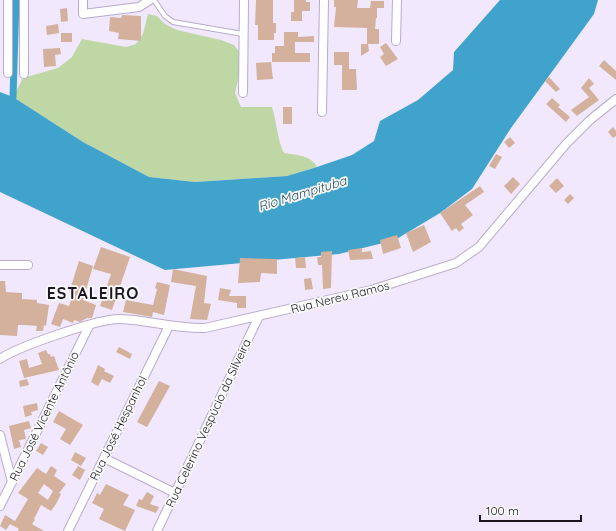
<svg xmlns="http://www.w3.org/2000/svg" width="616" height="531" viewBox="0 0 616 531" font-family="Quicksand,sans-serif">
  <rect width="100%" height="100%" fill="#f1e8fd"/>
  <path fill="#bfd6a5" d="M148,14L157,16L165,24L177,30L221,40L234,45L240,53L239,75L235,93L241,107H272C277,123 277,139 284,153C296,155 311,155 317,167L287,176L195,182L149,177L83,142L13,97L23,78L58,68L72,57L82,39L126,47L136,44L143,34Z"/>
  <polygon fill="#40a3cc" points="500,0 598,0 594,14 511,128 472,189 440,213 395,240 339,254 165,270 0,192 0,92 13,97 83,142 149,177 195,182 287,176 317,167 352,155 374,141 380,121 418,100 453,70 454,52"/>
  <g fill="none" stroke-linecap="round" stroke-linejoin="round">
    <polyline stroke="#40a3cc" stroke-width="7" points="13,97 16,0"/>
  </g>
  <g fill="#d3b19c" fill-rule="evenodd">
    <polygon points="256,0 273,0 273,23 276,23 276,33 274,33 274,40 258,40 258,25 255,25"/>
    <polygon points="294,0 306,0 306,2 310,2 310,11 302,11 302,21 291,21 291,12 294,12"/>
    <polygon points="334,0 358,0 357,8 370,8 371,1 384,1 384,8 377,8 377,18 376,18 375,29 379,29 379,44 368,44 369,51 361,56 361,44 367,44 367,28 334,27 336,7 334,7"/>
    <polygon points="67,8 68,21 61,22 60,9"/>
    <polygon points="122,15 141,16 141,41 118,39 119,33 109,31 110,17 121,18"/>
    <polygon points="58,24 59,33 47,35 46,26"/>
    <polygon points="284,32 298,32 298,37 314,36 314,42 295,42 295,53 310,53 310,62 272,62 272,53 275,53 275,46 284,46"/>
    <rect x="61" y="33" width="11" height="9"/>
    <polygon points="386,43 398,59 386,66 380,57 384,54 380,47"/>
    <polygon points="60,48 61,54 55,55 56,66 44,67 43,49"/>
    <polygon points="334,52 349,52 349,69 356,69 357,90 342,90 342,65 334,65"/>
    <polygon points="604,60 616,71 616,80 599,66"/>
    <polygon points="271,62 273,79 257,80 256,63"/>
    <polygon points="549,77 560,89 556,92 545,81"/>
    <polygon points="589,78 594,84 589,88 599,100 577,116 571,110 589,97 581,88"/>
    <polygon points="552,98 560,105 558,107 570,117 566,122 546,104"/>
    <rect x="283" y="107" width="9" height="17"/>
    <polygon points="613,127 616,131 616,136 613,138 608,132"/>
    <polygon points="510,137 515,143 509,148 504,142"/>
    <polygon points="496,154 502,157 495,169 489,166"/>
    <polygon points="513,177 520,184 511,194 504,186"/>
    <polygon points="557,178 564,186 556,193 549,186"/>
    <polygon points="480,186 484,192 465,205 473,215 461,224 464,228 459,232 456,228 452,231 440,213"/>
    <polygon points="570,194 574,198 568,204 564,200"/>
    <polygon points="424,225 431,242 413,252 406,233"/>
    <polygon points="397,235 401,248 383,254 380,240"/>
    <polygon points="101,247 130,257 112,310 100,306 111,274 93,269"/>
    <polygon points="362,248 362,252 371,251 373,259 350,260 348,250"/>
    <polygon points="332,251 331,288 323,289 322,265 318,265 317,257 321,257 321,252"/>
    <polygon points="305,257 306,268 296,268 295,258"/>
    <polygon points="240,258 277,259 277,274 261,273 260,282 238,283"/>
    <polygon points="79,261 93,266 83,300 96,305 92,318 87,318 80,322 74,320 73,323 63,319 60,327 51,324 59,303 69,306 73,294 69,293"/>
    <polygon points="173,269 207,276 204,303 211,304 207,320 190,319 196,286 171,282"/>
    <polygon points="311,278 313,289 305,290 304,279"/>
    <polygon points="0,281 5,281 6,292 22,293 22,299 37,300 37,303 49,305 46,326 44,325 43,331 36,331 37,326 24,325 18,325 17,336 0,335"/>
    <polygon points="157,282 170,285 164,315 153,312 152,317 123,312 126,300 153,305 157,289 155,288"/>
    <polygon points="220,288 231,290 229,296 246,296 246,308 237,308 237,303 218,300"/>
    <polygon points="119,347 132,354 130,359 116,352"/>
    <polygon points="46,350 48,354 50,354 51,357 54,356 59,370 24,378 19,361 27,359 29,368 42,364 38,353"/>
    <polygon points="98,365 105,369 104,371 114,376 110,383 102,379 98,386 91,382"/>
    <polygon points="27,379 29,385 20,387 19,381"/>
    <polygon points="159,381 170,386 147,427 137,422"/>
    <polygon points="37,403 38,410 31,412 32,415 25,417 23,406"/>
    <polygon points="59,411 83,425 70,445 60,439 66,429 53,422"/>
    <polygon points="29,421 31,428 24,430 26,439 19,440 21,447 14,449 9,426"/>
    <polygon points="41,443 48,447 43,455 36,451"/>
    <polygon points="75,452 86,458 81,466 71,460"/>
    <path d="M51,466L57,470L54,476L66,484L59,493L61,494L56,504L51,511L41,505L34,519L35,520L32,524L44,531H18L19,529L10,524L6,530L0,526L5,515L15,521L28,499L18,493L37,468L46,474ZM44,484L53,491L48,500L38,493Z"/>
    <polygon points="78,466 85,470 80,480 72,475"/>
    <polygon points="106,484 129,495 123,505 135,510 125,531 99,519 104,509 92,503 97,493 100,495"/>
    <polygon points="147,492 154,496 150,504 159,507 156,513 136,506 139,499 142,500"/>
  </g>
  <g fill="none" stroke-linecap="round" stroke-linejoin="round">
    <g stroke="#baabcc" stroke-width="6">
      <polyline id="service" points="154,0 165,16 173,22 243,34"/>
    </g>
    <g stroke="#baabcc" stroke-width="10">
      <g id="minor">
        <polyline points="8,0 8,73"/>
        <polyline points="83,0 83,14 139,7 150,0"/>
        <polyline points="396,41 397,0"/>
        <polyline points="24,74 24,0"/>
        <polyline points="243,93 244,0"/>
        <polyline points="322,112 324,0"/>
        <polyline points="0,265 28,265"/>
        <path d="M0,359C17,347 100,318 120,319C149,320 176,329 205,328L371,290L456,263L479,247L566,144L590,120L616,99"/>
        <polyline points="0,435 12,482"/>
        <polyline points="104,458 175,493"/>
        <polyline points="0,506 89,326"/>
        <polyline points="68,531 169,326"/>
        <polyline points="157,531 259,316"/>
      </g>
    </g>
    <use href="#service" stroke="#fff" stroke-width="4"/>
    <use href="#minor" stroke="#fff" stroke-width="8"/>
  </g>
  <g text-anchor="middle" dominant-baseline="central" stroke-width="3.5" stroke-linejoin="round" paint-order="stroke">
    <g font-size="12" fill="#1a1521" stroke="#f9faf9">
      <text transform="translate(340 297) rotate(-14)">Rua Nereu Ramos</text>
      <text transform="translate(44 416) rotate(-64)">Rua José Vicente Antônio</text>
      <text transform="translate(208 423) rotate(-65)">Rua Celerino Vespúcio da Silveira</text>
      <text transform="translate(118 428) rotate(-64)">Rua José Hespanhol</text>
    </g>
    <g font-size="13" font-style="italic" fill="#254f61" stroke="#f9faf9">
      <text transform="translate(302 193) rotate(-17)">Rio Mampituba</text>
    </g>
    <g font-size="16" font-weight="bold" letter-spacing="1" fill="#1a1521" stroke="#f9faf9">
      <text x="93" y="293">ESTALEIRO</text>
    </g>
  </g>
  <path d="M480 515v6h101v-6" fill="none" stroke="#1a1521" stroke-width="2"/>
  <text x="486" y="515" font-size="12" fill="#1a1521" stroke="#f9faf9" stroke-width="3" paint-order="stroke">100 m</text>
</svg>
